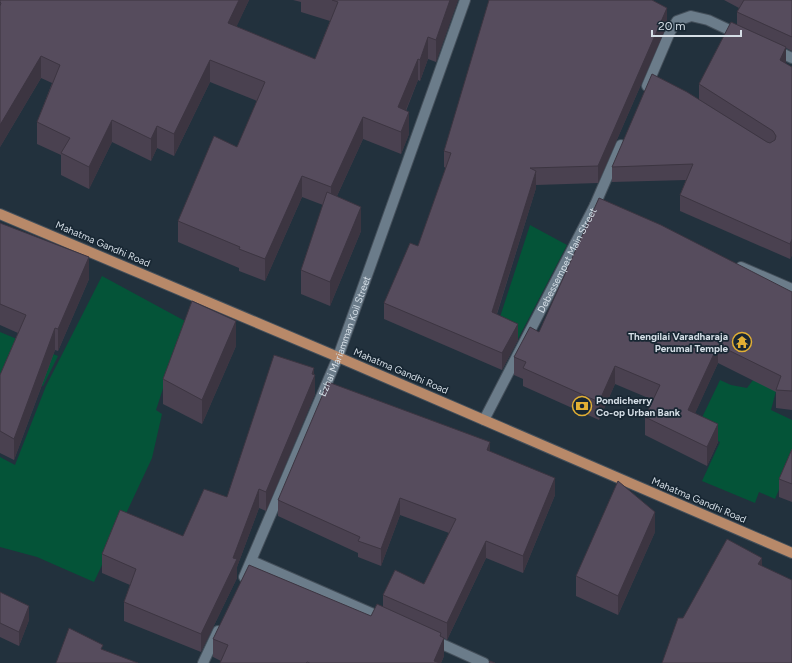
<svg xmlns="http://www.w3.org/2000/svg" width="792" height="663" viewBox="0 0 792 663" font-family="Figtree,sans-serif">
  <rect width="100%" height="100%" fill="#22313d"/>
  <g fill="#045438">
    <polygon points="530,225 567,245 517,341 499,320"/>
    <polygon points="102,276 185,321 156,410 162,414 152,458 94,582 37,557 0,547 0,457 15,465 46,386"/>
    <polygon points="0,332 58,356 43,386 10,370 0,392"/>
    <polygon points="775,351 784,361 771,410 792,420 792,459 775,499 759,492 755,503 702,481 720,442 696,430 720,380 731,385 747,388"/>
  </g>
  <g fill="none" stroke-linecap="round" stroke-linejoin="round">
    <g stroke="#444f5a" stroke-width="12">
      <g id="minor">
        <polyline points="775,50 792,58"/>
        <polyline points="647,86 670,32 677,21 691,16 708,20 740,35"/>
        <polyline points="595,205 621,145"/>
        <polyline points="741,267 792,289"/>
        <path id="s1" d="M484,420L595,205L608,211"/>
        <polyline points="252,561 385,619"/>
        <path id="s2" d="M244,577L338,357L465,0"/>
        <polyline points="433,640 484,663"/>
        <polyline points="203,663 218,631"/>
      </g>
    </g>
    <g stroke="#444f5a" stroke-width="12">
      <polyline id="primary" points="0,214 338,357 792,553"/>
    </g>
    <use href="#minor" stroke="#6b7c8a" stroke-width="10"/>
    <use href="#primary" stroke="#b88969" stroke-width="10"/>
  </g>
  <g fill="#4a4150">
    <polygon points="0,0 249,0 236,27 315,59 330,21 301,12 301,2 293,0 458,0 436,62 428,59 420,81 418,80 406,111 409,134 401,154 363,139 337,196 361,231 330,306 301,294 301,270 323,205 302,197 265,281 239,271 239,268 178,242 178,221 237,147 257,101 210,82 174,156 157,148 151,161 112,142 89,189 61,175 61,155 37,144 37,122 52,83 41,78 0,147"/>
    <polygon points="724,0 792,0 792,51 786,48 786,64 792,67 792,255 790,259 680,211 680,195 686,180 612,182 612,167 699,100 699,84 737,25 737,12 739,8"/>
    <polygon points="667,25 598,183 536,185 536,188 497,314 518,340 502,370 384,319 384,303 418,246 446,168 444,167 444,151"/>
    <polygon points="0,223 89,279 58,351 55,350 14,460 0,453 0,375 18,333 0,325"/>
    <polygon points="792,292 792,410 776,408 776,392 718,363 695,413 718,442 707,466 645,435 645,417 653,400 615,384 599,420 523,386 523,379 514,375 514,357 539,332"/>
    <polygon points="236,346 202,424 163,404 163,379"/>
    <polygon points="314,375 315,394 266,511 259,508 237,567 237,578 201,652 124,621 124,602 130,585 102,573 102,554 183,536 227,497"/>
    <polygon points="792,449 792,502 779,497 779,479"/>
    <polygon points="490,451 555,495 523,573 486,558 447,640 444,638 444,656 441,663 220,663 221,661 213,657 213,639 371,616 383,607 383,595 424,584 449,533 400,515 381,566 358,557 358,553 278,516 278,500"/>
    <polygon points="655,532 618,615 576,596 576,576"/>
    <polygon points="0,592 29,620 19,646 0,637"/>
  </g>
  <g fill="#3c3541">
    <polygon points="239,0 249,0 228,45 228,23"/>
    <polygon points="450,0 458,0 436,62 436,40"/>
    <polygon points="667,8 667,25 598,183 598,166"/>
    <polygon points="428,37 428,59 420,81 420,60"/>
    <polygon points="786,47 786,63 780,76 780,60"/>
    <polygon points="41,56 41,78 0,147 0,125"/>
    <polygon points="418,59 418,80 398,129 398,107"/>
    <polygon points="210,60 210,82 174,156 174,134"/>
    <polygon points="409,112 409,134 401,154 401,132"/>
    <polygon points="363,117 363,139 331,209 331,187"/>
    <polygon points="112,120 112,142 89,189 89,167"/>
    <polygon points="157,126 157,148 151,161 151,139"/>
    <polygon points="536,171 536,188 492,329 492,312"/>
    <polygon points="302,176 302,197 265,281 265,259"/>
    <polygon points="361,207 361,231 330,306 330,282"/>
    <polygon points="792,239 792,255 790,259 790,244"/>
    <polygon points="89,257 89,279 58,351 58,329"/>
    <polygon points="236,321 236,346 202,424 202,400"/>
    <polygon points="518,324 518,340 502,370 502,353"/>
    <polygon points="55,328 55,350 14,460 14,439"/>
    <polygon points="718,345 718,363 688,429 688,410"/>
    <polygon points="615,366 615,384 599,420 599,402"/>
    <polygon points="314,368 314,378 315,375 315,394 266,511 266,492"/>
    <polygon points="718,424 718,442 707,466 707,447"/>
    <polygon points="490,442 490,459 487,450"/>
    <polygon points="555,478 555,495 523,573 523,556"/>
    <polygon points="259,489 259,508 237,567 237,578 201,652 201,634 233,558"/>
    <polygon points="400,498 400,515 381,566 381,549"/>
    <polygon points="655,512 655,532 618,615 618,596"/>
    <polygon points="486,541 486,558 447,640 447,623"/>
    <polygon points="762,558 762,572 758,564"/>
    <polygon points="29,606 29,620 19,646 19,632"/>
    <polygon points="441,633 441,643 444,638 444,656 441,663 434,663 434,661 440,636"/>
  </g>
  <g fill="#564c5d" stroke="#3c3541">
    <polygon points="0,0 239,0 228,23 315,59 338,2 332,0 450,0 436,40 428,37 420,60 418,59 398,107 409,112 401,132 363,117 331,187 302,176 265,259 239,249 240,247 178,221 214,136 237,147 265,82 210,60 174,134 157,126 151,139 112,120 89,167 61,153 70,138 37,122 60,65 41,56 0,125 0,6 1,3 0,2"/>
    <polygon points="489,0 652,0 667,8 598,166 530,168 536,171 492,312 518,324 502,353 384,303 410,243 418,246 451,153 444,151"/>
    <polygon points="744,0 792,0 792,37 737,12"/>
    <polygon points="731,22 786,47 780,60 792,67 792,239 790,244 680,195 693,164 612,167 652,74 687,92 767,142 770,143 775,140 776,136 773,131 699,84"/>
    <polygon points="327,192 361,207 330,282 301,270"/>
    <polygon points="599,198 661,225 792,292 792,391 776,390 781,376 718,345 688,410 718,424 707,447 645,417 660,385 615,366 599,402 523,368 526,362 514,357 530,327 539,332"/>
    <polygon points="0,223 89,257 58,329 55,328 14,439 0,431 0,375 26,315 0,304"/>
    <polygon points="192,301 236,321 202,400 163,379"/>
    <polygon points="274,355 314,368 312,374 315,375 266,492 259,489 233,558 237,559 201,634 124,602 136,569 102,554 120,510 183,536 204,489 227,497"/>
    <polygon points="328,382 490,442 487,450 555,478 523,556 486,541 447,623 383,595 395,570 424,584 456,519 400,498 381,549 358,541 360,537 278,500"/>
    <polygon points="792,449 792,484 779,479"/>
    <polygon points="618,481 655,512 618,596 576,576"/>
    <polygon points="727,539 762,558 758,564 792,580 792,663 662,663 678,618 683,618"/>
    <polygon points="249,565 371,616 377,604 441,633 440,636 444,638 434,661 440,663 310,663 307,662 306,663 220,663 228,645 213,639"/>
    <polygon points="0,592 29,606 19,632 0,623"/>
    <polygon points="69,628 103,645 101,649 138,663 56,663"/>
    <polygon points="490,661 495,663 489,663"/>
  </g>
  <defs>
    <g id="temple-ring" transform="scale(1)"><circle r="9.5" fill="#182733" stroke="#e1af34" stroke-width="1.5"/><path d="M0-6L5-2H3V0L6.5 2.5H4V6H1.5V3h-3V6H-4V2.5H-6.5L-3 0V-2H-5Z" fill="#e1af34"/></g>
    <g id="bank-ring" transform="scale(1)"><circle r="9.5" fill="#182733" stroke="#e1af34" stroke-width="1.5"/><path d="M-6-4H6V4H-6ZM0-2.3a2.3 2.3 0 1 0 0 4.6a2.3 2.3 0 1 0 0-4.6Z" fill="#e1af34"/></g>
  </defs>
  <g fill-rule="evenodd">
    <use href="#temple-ring" x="742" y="342"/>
    <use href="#bank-ring" x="582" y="406"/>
  </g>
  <g text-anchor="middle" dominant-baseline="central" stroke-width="3.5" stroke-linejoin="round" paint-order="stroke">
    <g font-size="10" fill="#d5dee6" stroke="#182733">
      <text transform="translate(103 244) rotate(23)">Mahatma Gandhi Road</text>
      <text stroke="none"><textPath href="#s1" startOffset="180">Debessempet Main Street</textPath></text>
      <text stroke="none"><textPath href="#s2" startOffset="261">Ezhai Mariamman Koil Street</textPath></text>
      <text transform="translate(401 371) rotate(23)">Mahatma Gandhi Road</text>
      <text transform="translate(699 500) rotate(23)">Mahatma Gandhi Road</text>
    </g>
    <g font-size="10" font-weight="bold" fill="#d5dee6" stroke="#182733" text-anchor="end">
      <text x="728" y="336">Thengilai Varadharaja<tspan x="728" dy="12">Perumal Temple</tspan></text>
      <text x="596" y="400" text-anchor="start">Pondicherry<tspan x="596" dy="12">Co-op Urban Bank</tspan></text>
    </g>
  </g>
  <path d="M652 30v6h89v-6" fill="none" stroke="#d5dee6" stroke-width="2"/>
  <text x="658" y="30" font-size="12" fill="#d5dee6" stroke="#182733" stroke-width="3" paint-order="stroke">20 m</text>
</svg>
